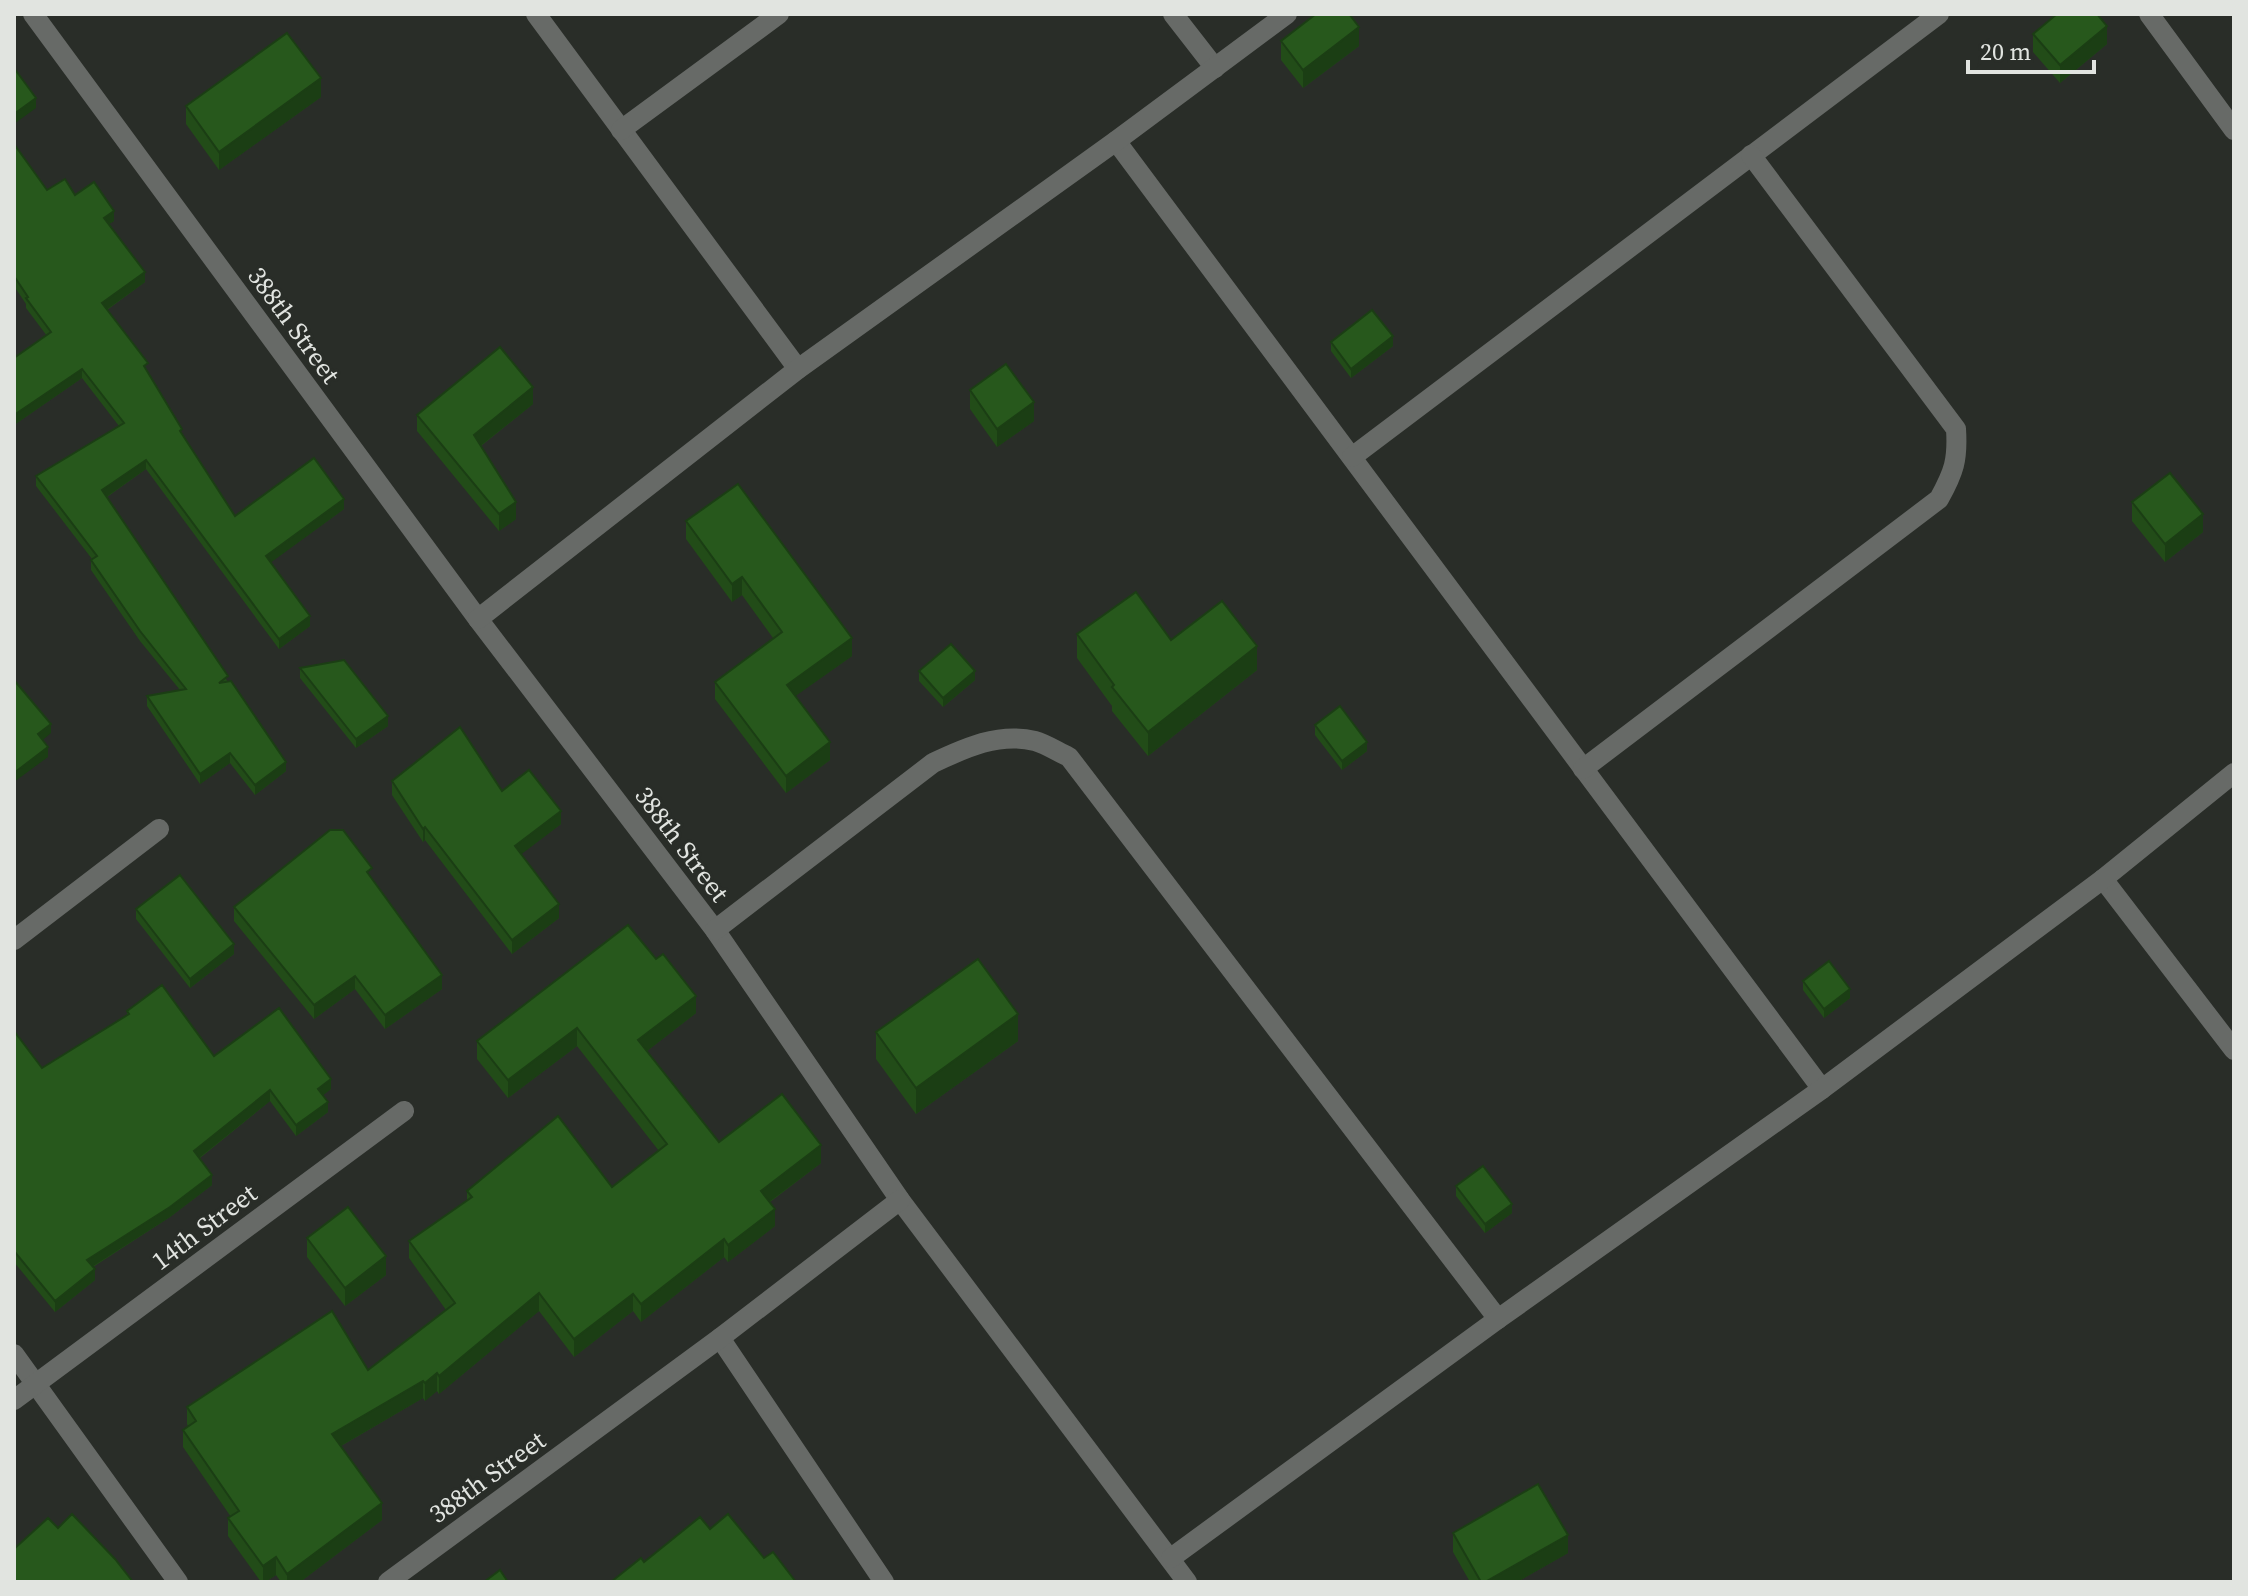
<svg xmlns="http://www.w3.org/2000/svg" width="2248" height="1596" viewBox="0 0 2248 1596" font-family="'Source Serif 4',serif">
  <rect width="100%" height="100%" fill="#292d28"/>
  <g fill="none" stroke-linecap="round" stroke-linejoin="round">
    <g stroke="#676a67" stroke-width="20">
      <polyline points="33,14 478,619 715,930 900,1200 1187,1582"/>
      <polyline points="536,14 798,369"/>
      <polyline points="1173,14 1215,68"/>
      <polyline points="2149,14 2234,130"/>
      <polyline points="621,130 779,14"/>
      <polyline points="1116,141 1822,1089"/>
      <polyline points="1352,457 1939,14"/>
      <polyline points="478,619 798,369 1116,141 1287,14"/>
      <path d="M1583,769L1939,499C1954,472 1958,460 1956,429L1751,155"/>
      <polyline points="2103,879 2234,1050"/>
      <path d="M715,930L933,763C965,748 999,732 1035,741C1046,744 1058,752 1069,757L1498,1319"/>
      <polyline points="14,940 159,829"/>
      <polyline points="720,1338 884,1582"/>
      <polyline points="14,1354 178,1582"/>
      <polyline points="14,1400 404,1111"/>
      <polyline points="1171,1558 1498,1319 1822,1089 2103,879 2234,773"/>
      <polyline points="388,1582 720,1338 900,1200"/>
    </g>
  </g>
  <g fill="#224c18">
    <polygon points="2033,34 2107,44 2060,83 2033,52"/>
    <polygon points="1281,41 1359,46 1303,88 1281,60"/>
    <polygon points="321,97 219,170 186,124 186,106"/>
    <polygon points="14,144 47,190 75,195 114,221 109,224 145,282 107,310 148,372 182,435 235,516 344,509 271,562 310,626 279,649 146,469 107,497 286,771 255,795 230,763 200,784 147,706 147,696 180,690 140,641 91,570 91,560 92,559 36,486 36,476 119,426 82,378 14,425 14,358 47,336 26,308 26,304 14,286"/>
    <polygon points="1331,342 1393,346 1351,378 1331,351"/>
    <polygon points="970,390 1034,421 997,447 970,409"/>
    <polygon points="533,404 481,446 516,519 499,531 417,431 417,415"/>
    <polygon points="2132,502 2203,532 2165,562 2132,521"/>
    <polygon points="686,521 852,656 795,696 830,760 786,793 715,699 715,682 773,638 742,595 732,602 686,539"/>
    <polygon points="1077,634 1171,640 1257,670 1148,756 1112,711 1112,706 1077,658"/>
    <polygon points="300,668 388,726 356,748 300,678"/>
    <polygon points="919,671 975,680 943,707 919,681"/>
    <polygon points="1315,725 1367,751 1342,770 1315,735"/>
    <polygon points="392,781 502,791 561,824 521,854 559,918 512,954 425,840 423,842 392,795"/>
    <polygon points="372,879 442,989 385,1029 355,989 314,1019 234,921 234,907"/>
    <polygon points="136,909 234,954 190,988 136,919"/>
    <polygon points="1803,981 1850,998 1824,1018 1803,990"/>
    <polygon points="127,1011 214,1056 331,1089 323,1095 328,1112 296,1136 270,1101 200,1158 212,1185 170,1217 93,1267 95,1280 55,1312 14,1262 14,1031 42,1068 127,1015"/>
    <polygon points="696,1013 647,1051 719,1142 821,1163 770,1202 775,1226 728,1262 724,1257 641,1322 633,1311 574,1357 539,1311 439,1394 437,1391 425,1401 423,1398 341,1446 382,1520 300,1582 281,1582 276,1575 265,1582 261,1582 228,1536 228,1518 231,1517 183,1447 183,1430 188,1426 187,1424 187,1407 368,1370 446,1310 409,1258 409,1241 467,1200 467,1191 612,1187 659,1151 577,1046 508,1098 477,1059 477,1041"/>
    <polygon points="876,1032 1018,1041 916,1114 876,1059"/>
    <polygon points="1456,1186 1512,1213 1485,1233 1456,1196"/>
    <polygon points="307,1238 386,1275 345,1306 307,1257"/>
    <polygon points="1453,1533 1568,1553 1517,1582 1470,1582 1453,1552"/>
  </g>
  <g fill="#1b3e14">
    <polygon points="2107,26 2107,44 2060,83 2060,65"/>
    <polygon points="1359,27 1359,46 1303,88 1303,70"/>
    <polygon points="321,78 321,97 219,170 219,152"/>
    <polygon points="36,98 36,108 14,124 14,114"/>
    <polygon points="114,211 114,221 104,227 104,218"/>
    <polygon points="145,272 145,282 102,313 102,303"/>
    <polygon points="1393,336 1393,346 1351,378 1351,369"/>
    <polygon points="82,369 82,378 14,425 14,415"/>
    <polygon points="533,387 533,404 474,451 474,435"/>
    <polygon points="1034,402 1034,421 997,447 997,429"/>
    <polygon points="146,460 146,469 102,500 102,490"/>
    <polygon points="344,499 344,509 266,566 266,556"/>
    <polygon points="516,502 516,519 499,531 499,514"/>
    <polygon points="2203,514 2203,532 2165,562 2165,544"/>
    <polygon points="742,577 742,595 732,602 732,584"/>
    <polygon points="310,616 310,626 279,649 279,639"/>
    <polygon points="852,638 852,656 787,702 787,685"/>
    <polygon points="1257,646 1257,670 1148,756 1148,732"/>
    <polygon points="975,671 975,680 943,707 943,698"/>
    <polygon points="388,716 388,726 356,748 356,739"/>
    <polygon points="51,724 51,733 38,744 38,734"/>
    <polygon points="830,742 830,760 786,793 786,776"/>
    <polygon points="1367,742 1367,751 1342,770 1342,761"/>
    <polygon points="48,747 48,757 14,782 14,773"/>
    <polygon points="230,753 230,763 200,784 200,774"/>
    <polygon points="286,762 286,771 255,795 255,785"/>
    <polygon points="561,811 561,824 515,859 515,846"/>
    <polygon points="425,827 425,840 423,842 423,829"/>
    <polygon points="559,904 559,918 512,954 512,940"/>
    <polygon points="234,944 234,954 190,988 190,979"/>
    <polygon points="442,975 442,989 385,1029 385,1015"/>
    <polygon points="355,976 355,989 314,1019 314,1005"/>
    <polygon points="1850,989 1850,998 1824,1018 1824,1009"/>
    <polygon points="696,996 696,1013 638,1058 638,1040"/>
    <polygon points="1018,1014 1018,1041 916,1114 916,1088"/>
    <polygon points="577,1028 577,1046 508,1098 508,1080"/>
    <polygon points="331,1079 331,1089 318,1099 318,1089"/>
    <polygon points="270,1090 270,1101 194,1162 194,1151"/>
    <polygon points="328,1102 328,1112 296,1136 296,1125"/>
    <polygon points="821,1145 821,1163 761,1208 761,1191"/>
    <polygon points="212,1175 212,1185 170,1217 87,1270 87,1260"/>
    <polygon points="1512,1204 1512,1213 1485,1233 1485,1224"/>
    <polygon points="775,1209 775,1226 728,1262 728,1245"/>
    <polygon points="724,1239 724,1257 641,1322 641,1304"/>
    <polygon points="386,1256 386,1275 345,1306 345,1288"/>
    <polygon points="95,1269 95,1280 55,1312 55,1301"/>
    <polygon points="539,1293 539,1311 439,1394 439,1376"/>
    <polygon points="633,1294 633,1311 574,1357 574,1339"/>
    <polygon points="437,1373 437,1391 425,1401 425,1383"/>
    <polygon points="423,1381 423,1398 332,1451 332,1434"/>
    <polygon points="382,1503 382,1520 300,1582 287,1582 287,1574"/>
    <polygon points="1568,1535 1568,1553 1517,1582 1485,1582"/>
    <polygon points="276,1557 276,1575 265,1582 263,1582 263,1566"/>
  </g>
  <g fill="#27581c" stroke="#1b3e14" stroke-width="2">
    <polygon points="1316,14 1349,14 1359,27 1303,70 1281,41"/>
    <polygon points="2057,14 2097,14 2107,26 2060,65 2033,34"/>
    <polygon points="287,33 321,78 219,152 186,106"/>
    <polygon points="14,68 36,98 14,114"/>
    <polygon points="14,144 47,190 65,179 75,195 94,182 114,211 104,218 145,272 102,303 148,363 144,366 182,429 180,431 235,516 314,458 344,499 266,556 310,616 279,639 146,460 102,490 228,676 219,683 231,681 286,762 255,785 230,753 200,774 147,696 186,689 140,631 91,560 97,556 36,476 124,423 82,369 14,415 14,358 51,332 26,298 28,297 14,276"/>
    <polygon points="1372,310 1393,336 1351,369 1331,342"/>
    <polygon points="500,347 533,387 474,435 516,502 499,514 417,415"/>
    <polygon points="1006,364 1034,402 997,429 970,390"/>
    <polygon points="2170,473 2203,514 2165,544 2132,502"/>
    <polygon points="738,484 852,638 787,685 830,742 786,776 715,682 782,632 742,577 732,584 686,521"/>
    <polygon points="1136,592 1171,640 1222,601 1257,646 1148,732 1112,687 1114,685 1077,634"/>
    <polygon points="951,644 975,671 943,698 919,671"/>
    <polygon points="344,660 388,716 356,739 300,668"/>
    <polygon points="14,680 51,724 38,734 48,747 14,773"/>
    <polygon points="1340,706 1367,742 1342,761 1315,725"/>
    <polygon points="460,727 502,791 529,770 561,811 515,846 559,904 512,940 425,827 423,829 392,781"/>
    <polygon points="330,830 343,830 372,868 367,872 442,975 385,1015 355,976 314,1005 234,907"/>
    <polygon points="180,875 234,944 190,979 136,909"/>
    <polygon points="628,925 656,959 663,954 696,996 638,1040 719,1142 782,1094 821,1145 761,1191 775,1209 728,1245 724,1239 641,1304 633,1294 574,1339 539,1293 439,1376 437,1373 425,1383 423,1381 332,1434 382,1503 287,1574 276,1557 263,1566 228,1518 239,1511 183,1430 196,1421 187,1407 332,1311 368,1370 455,1303 409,1241 472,1197 467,1191 558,1116 612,1187 667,1144 577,1028 508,1080 477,1041"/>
    <polygon points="978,959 1018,1014 916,1088 876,1032"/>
    <polygon points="1829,961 1850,989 1824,1009 1803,981"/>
    <polygon points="162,985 214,1056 279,1008 331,1079 318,1089 328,1102 296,1125 270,1090 194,1151 212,1175 170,1207 87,1260 95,1269 55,1301 14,1251 14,1031 42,1068 129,1014 127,1011"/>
    <polygon points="1483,1166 1512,1204 1485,1224 1456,1186"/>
    <polygon points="348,1207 386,1256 345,1288 307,1238"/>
    <polygon points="1538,1484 1568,1535 1485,1582 1481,1582 1453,1533"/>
    <polygon points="72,1514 115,1559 133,1582 14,1582 14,1549 48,1518 58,1528"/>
    <polygon points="728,1514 764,1558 773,1552 796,1582 611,1582 641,1558 644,1562 700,1517 710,1529"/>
    <polygon points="500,1570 508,1582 484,1582"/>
  </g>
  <g text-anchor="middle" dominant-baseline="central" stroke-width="6" stroke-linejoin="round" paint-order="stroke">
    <g font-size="26" fill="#e1e4e0" stroke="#292d28">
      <text transform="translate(294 325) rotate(54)">388th Street</text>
      <text transform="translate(682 844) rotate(53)">388th Street</text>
      <text transform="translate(204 1227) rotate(-37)">14th Street</text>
      <text transform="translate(487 1477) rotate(-36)">388th Street</text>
    </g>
  </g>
  <rect width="2248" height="1596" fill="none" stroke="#e1e4e0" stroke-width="32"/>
  <path d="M1968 60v12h126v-12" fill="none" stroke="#e1e4e0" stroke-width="4"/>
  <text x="1980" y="60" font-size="24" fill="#e1e4e0" stroke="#292d28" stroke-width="6" paint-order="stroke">20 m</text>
</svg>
